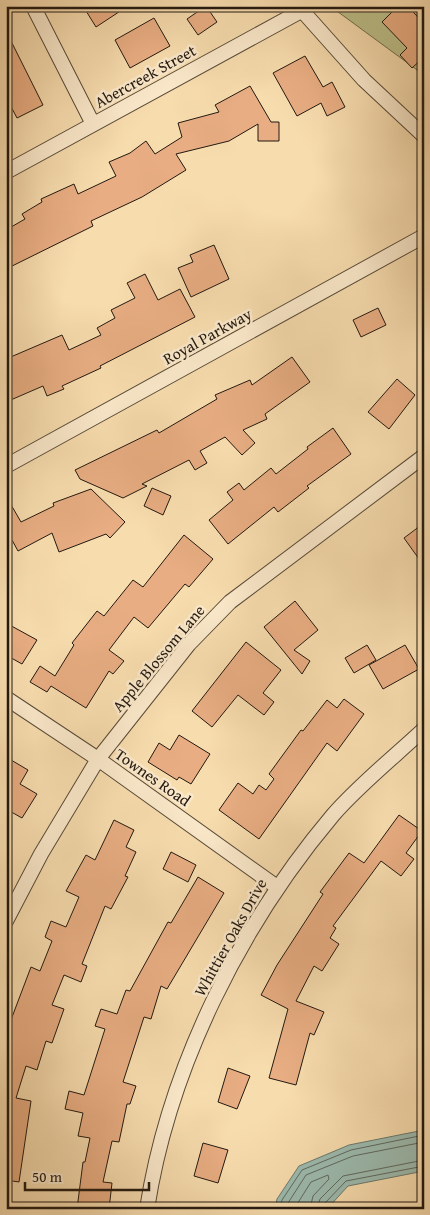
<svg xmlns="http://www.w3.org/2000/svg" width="430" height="1215" viewBox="0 0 430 1215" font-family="'Gentium Book Plus',serif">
  <rect width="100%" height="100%" fill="#f7dcae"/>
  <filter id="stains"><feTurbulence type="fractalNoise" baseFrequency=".004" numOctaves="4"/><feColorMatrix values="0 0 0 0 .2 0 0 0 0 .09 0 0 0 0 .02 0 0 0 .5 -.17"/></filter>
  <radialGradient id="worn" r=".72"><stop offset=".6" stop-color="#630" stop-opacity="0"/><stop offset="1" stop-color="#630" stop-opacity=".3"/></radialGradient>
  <polygon fill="#bdc08a" stroke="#706c4d" points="330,6 424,6 424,75"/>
  <polygon fill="#9dbbaf" stroke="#6c7a6f" points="424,1130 424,1171 348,1186 327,1209 275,1209 277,1199 299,1166 349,1145"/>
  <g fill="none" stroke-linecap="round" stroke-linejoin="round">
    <g stroke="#606a60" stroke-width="1">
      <polyline points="280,1209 282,1200 302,1170 351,1150 424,1135"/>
      <polyline points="287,1209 288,1203 306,1175 353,1156 424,1142"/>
      <polyline points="294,1209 311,1182 328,1175 329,1179 313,1196 310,1209"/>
      <polyline points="317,1209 320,1199 343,1176 424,1160"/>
      <polyline points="323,1209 325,1203 346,1181 424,1166"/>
    </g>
  </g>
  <g fill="#e8ad82" stroke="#231910">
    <polygon points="83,6 128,6 96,27"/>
    <polygon points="206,6 217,22 198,35 187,19"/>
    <polygon points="398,6 407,6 424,23 424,57 412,68 400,55 407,48 382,22"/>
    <polygon points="154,18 170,46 130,68 115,40"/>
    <polygon points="6,31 43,105 17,118 6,97"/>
    <polygon points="305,56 323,87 332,82 345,107 327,116 321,103 297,116 273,73"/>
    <polygon points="250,86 271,122 279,122 279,141 258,141 258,124 229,141 176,154 186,170 142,197 91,221 93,226 6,269 6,230 25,219 22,214 42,202 41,199 74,184 78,194 116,176 109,162 130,153 146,141 155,154 182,137 178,123 219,112 215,105"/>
    <polygon points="214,245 229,279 191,297 178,268 193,262 190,255"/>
    <polygon points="145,274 158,300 180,289 195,317 100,366 101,368 62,386 64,389 47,396 43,386 6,402 6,359 62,335 69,350 101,335 97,328 115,318 111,310 135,298 127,283"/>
    <polygon points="378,308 386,325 361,337 353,320"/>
    <polygon points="292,357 310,382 265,414 267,419 243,430 255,443 242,455 225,437 200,451 207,463 195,470 189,460 142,484 147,486 123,498 80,479 75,470 157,430 159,433 217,399 215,395 250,380 252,385"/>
    <polygon points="397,379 415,395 389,429 368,412"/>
    <polygon points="333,428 351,454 307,486 309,488 278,512 274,507 228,544 209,520 233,500 227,492 239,483 244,490 271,468 276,474 308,449 307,447"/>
    <polygon points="152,488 171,496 163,515 144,506"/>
    <polygon points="91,489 125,522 110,538 106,534 59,552 52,533 18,551 12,540 6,544 6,496 21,522 54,506 53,503"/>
    <polygon points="424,523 424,566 404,538"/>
    <polygon points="184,535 213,559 189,587 185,584 148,628 134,617 109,650 124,661 113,674 109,671 86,708 51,686 47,692 30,682 40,666 55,676 74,645 72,643 97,611 104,616 133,580 143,587"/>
    <polygon points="295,601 318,630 294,650 310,661 302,674 264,627"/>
    <polygon points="6,623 37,640 22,664 6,655"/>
    <polygon points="246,642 281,670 263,693 274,702 264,715 238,695 212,727 192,711"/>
    <polygon points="367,645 376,660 354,673 345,658"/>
    <polygon points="405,645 419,669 383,689 369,665"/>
    <polygon points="344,699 364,714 337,751 327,743 259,839 219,810 238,783 253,794 259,785 266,790 274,779 269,774 301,730 303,731 327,700 337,708"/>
    <polygon points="179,735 210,754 191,784 179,777 177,780 148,762 159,743 170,750"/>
    <polygon points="6,757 28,770 20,784 37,794 22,818 6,809"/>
    <polygon points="399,815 422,831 406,853 414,859 401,876 381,861 333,926 336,928 330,938 339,944 322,971 314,966 296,1001 324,1012 314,1035 310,1033 296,1085 269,1078 288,1009 261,995 277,965 323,894 320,892 349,853 364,863"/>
    <polygon points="114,820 134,830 126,847 136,852 125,876 128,877 111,909 105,906 82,964 87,966 81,982 64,975 52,1005 64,1009 52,1043 46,1041 37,1070 26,1066 16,1098 31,1101 19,1182 6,1180 6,1033 31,967 40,971 52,941 45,937 51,921 66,927 79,897 66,891 86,855 95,860"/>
    <polygon points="171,852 196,865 188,882 163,869"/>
    <polygon points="198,877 224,893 167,989 161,986 151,1019 144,1017 123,1082 136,1086 130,1104 127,1104 119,1142 112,1141 103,1182 112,1183 109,1209 77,1209 83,1162 85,1162 90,1138 78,1136 83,1113 65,1109 69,1091 84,1095 105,1029 95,1026 101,1009 117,1014 126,990 130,991 168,922 171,923"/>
    <polygon points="228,1068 250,1076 237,1109 218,1102"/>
    <polygon points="203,1143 228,1150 218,1183 194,1176"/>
  </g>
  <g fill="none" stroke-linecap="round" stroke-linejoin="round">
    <g stroke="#584a38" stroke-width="16">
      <g id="street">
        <polyline points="33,6 93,124"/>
        <polyline points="298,6 364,80 424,136"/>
        <polyline points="6,172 301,11"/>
        <polyline points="6,466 424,236"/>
        <polyline points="6,698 98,759 277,887"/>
        <polyline points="6,921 41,854 98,759 189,644 230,602 424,456"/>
        <path d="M147,1209C169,1067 241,924 333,815C359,785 394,757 424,729"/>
      </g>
    </g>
    <use href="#street" stroke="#fae8ca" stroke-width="14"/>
  </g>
  <g text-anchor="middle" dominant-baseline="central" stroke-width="5" stroke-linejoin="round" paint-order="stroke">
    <g font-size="16" fill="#231910" stroke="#fae8ca">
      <text transform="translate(145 76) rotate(-29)">Abercreek Street</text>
      <text transform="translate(207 336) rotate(-29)">Royal Parkway</text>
      <text transform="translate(158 658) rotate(-50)">Apple Blossom Lane</text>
      <text transform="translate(153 777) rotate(35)">Townes Road</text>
      <text transform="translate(230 937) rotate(-61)">Whittier Oaks Drive</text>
    </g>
  </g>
  <rect width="430" height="1215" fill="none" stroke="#f7dcae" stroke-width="25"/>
  <rect x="8" y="8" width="415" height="1200" fill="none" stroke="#231910" stroke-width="2.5"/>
  <rect x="12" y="12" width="405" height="1190" fill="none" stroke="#231910"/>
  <path d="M25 1182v8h124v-8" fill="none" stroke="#231910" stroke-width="2.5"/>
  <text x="32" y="1182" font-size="15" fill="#231910" stroke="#fae8ca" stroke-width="4" paint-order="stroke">50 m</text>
  <rect width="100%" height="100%" filter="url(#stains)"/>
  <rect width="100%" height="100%" fill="url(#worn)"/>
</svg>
